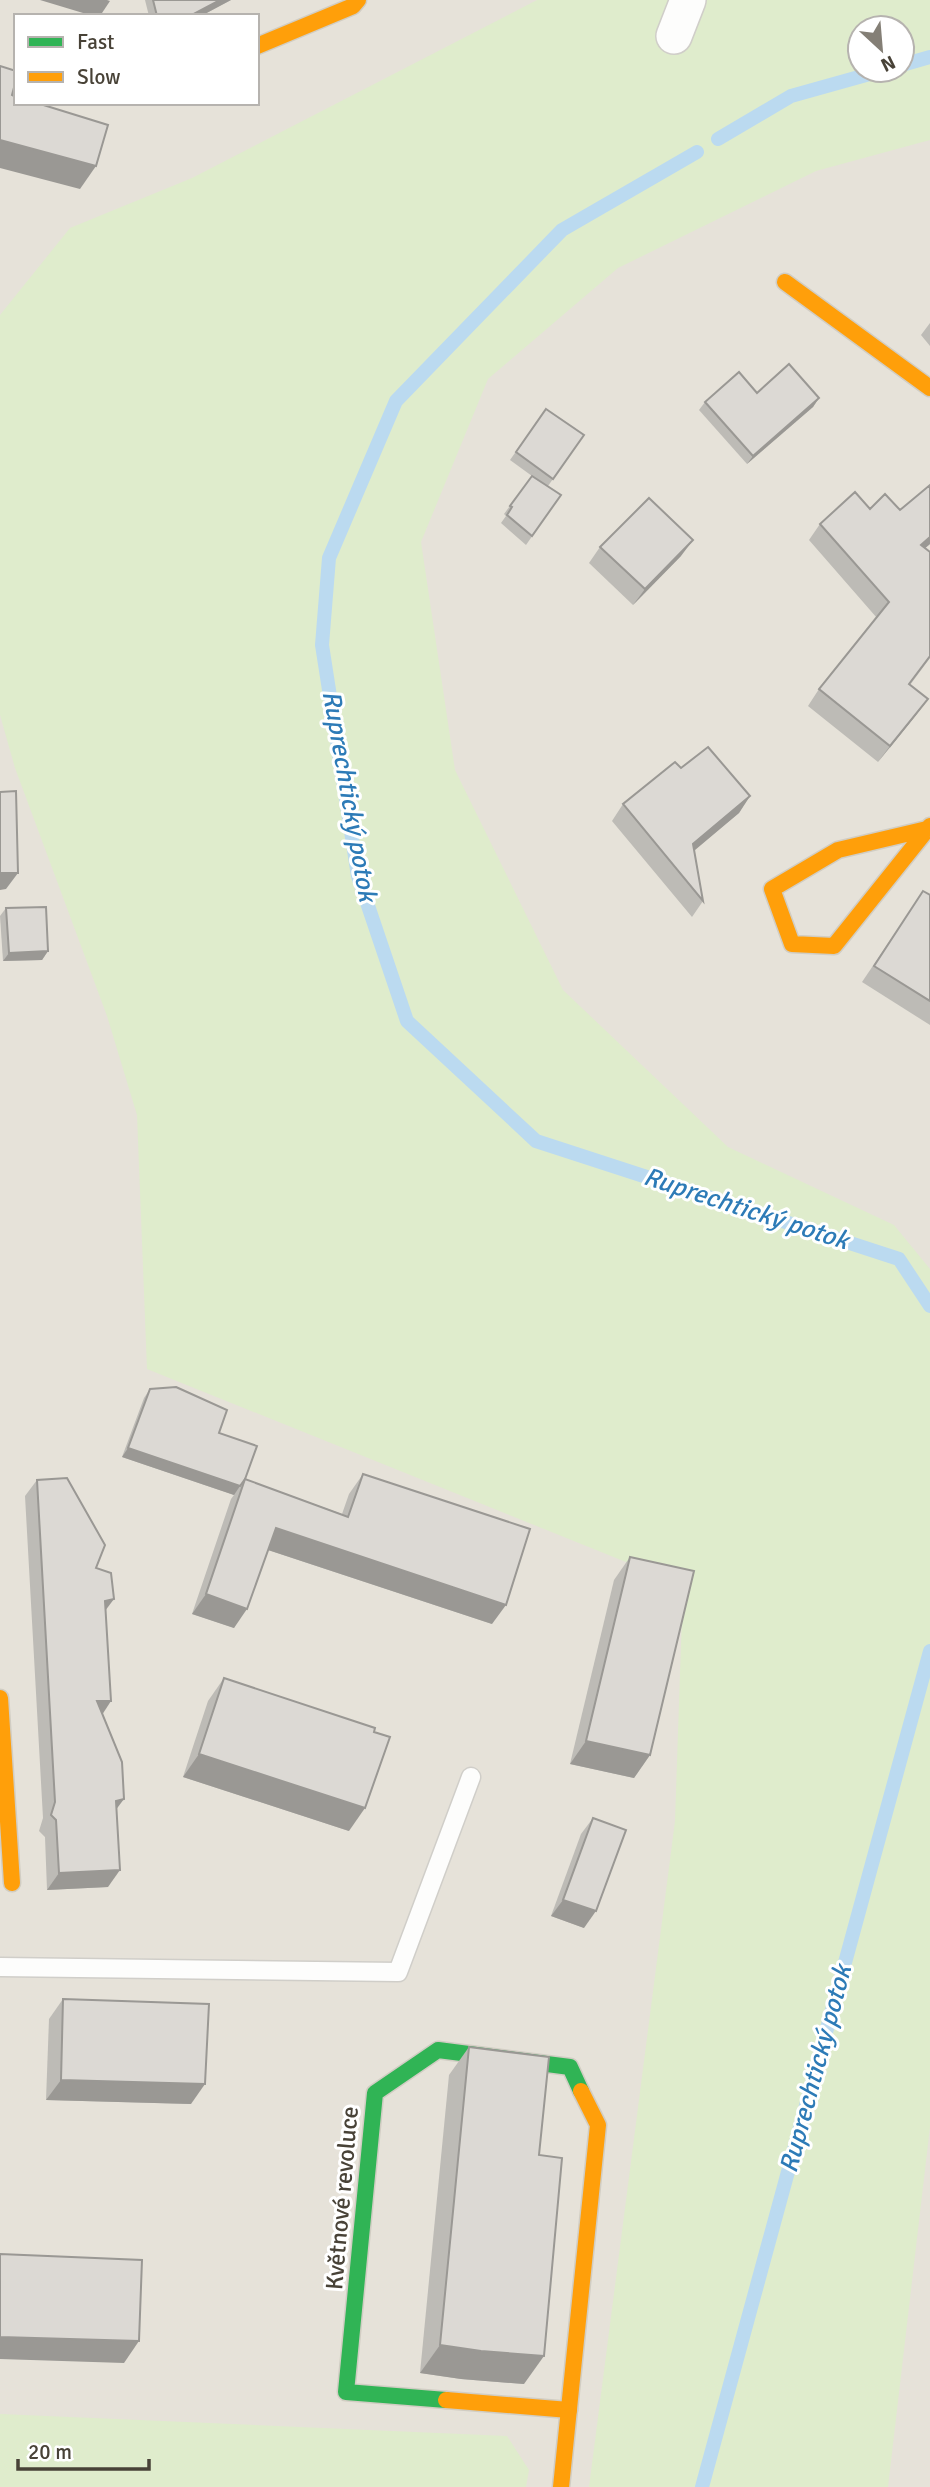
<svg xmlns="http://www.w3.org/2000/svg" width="930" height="2487" viewBox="0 0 930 2487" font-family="Signika,sans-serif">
  <rect width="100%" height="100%" fill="#f2f0ec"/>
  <path fill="#e6e2d9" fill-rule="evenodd" d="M0,0H930V2487H0ZM16,16H257V103H16ZM860,28H902V70H860Z"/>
  <g fill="#dfeccc" fill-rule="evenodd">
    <path d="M537,0H930V140L816,171L618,268L488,379L421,542L455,770L563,990L728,1147L894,1225L930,1269V2127L888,2487H589L675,1821L683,1585L147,1369L137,1115L107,1016L15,768L0,715V315L70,228L192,178ZM860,28H902V70H860Z"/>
    <polygon points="0,2414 507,2436 529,2470 526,2487 0,2487"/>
  </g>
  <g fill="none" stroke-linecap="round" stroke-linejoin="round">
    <g stroke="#bbdaf0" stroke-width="14">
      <polyline points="902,65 930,57"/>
      <polyline points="718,139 791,96 884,70"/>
      <polyline points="697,152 562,230 396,401 329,558 322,645 358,876 407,1021 536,1141 899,1259 930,1306"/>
      <polyline points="702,2487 930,1651"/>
    </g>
    <g stroke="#d0cec9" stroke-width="21">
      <polyline id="lane" points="0,1967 398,1972 471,1777"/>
    </g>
    <g stroke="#d0cec9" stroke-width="38">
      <polyline id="street" points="674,36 688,0"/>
    </g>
    <g stroke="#d1cdc3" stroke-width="19">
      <polyline id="fast" points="446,2400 346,2392 375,2093 438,2050 570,2067 581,2091"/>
    </g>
    <g stroke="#d1cdc3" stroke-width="19">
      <g id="slow">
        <polyline points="257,46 353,6 358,0"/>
        <polyline points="785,282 930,388"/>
        <polyline points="927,829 838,850 772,889 792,944 834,946 930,826"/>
        <polyline points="0,1698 12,1883"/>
        <polyline points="446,2400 569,2410"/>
        <polyline points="561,2487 598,2125 581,2091"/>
      </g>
    </g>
    <use href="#lane" stroke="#fdfdfc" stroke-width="18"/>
    <use href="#street" stroke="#fdfdfc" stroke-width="35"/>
    <use href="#fast" stroke="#30b455" stroke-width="16"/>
    <use href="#slow" stroke="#ff9f0a" stroke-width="16"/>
  </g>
  <g fill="#bdbbb6">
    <polygon points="145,0 231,0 201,16 149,16"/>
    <polygon points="930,323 930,346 921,335"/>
    <polygon points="757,393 819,398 813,407 747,464 699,410 705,402"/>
    <polygon points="546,409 584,435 548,486 561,495 526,545 501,523 506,516 504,514 532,476 510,460"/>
    <polygon points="930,485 930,544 925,548 930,552 930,658 910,685 916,715 878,762 808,706 819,689 877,618 809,540 820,524 870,509 900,510"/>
    <polygon points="600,547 681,556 633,605 589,563"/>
    <polygon points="681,768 750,796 739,813 694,850 703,901 692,917 612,821 623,804"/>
    <polygon points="930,895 930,1025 862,982 912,908"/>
    <polygon points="6,908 48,951 42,960 3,961 0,916"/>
    <polygon points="150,1389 219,1433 245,1479 342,1514 349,1494 363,1474 492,1624 268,1550 234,1628 192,1614 231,1499 234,1495 122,1457 144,1398"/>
    <polygon points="37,1480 96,1568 106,1610 102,1714 116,1809 108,1887 47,1890 45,1837 39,1831 43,1818 25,1496"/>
    <polygon points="630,1557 650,1755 634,1778 570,1764 614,1580"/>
    <polygon points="224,1678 349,1831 183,1777 208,1701"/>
    <polygon points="593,1818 584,1928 551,1916 581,1834"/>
    <polygon points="63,1999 191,2104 46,2100 49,2019"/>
    <polygon points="469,2047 539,2155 524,2384 461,2379 420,2373 449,2075"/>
  </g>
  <g fill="#9a9894">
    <polygon points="40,0 107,0 110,1 100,16 93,16"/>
    <polygon points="220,0 231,0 201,16 190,16"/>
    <polygon points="0,140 96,166 80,189 0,168"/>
    <polygon points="819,398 813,407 747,464 753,456"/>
    <polygon points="930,537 930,544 910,561 921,545"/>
    <polygon points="693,540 681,556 633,605 645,589"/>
    <polygon points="928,699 916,715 878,762 890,746"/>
    <polygon points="750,796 739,813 682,861 693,844"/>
    <polygon points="0,873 18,873 6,889 0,890"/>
    <polygon points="48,951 42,960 3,961 9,953"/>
    <polygon points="128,1448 240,1486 234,1495 122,1457"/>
    <polygon points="276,1528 506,1605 492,1624 262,1548"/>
    <polygon points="206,1594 247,1609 234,1628 192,1614"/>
    <polygon points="114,1599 102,1615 105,1601"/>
    <polygon points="97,1701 111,1701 100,1718"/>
    <polygon points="586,1741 650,1755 634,1778 570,1764"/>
    <polygon points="199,1754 365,1808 349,1831 183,1777"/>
    <polygon points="124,1799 112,1815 116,1801"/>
    <polygon points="120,1870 108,1887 47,1890 59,1873"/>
    <polygon points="563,1900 596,1911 584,1928 551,1916"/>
    <polygon points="61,2080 205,2084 191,2104 46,2100"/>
    <polygon points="0,2337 139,2341 124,2363 0,2359"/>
    <polygon points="440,2345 544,2356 524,2384 461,2379 420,2373"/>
  </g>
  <g fill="#dcd9d4" stroke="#9a9894" stroke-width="2">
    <polygon points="153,0 220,0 190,16 157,16"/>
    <polygon points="0,66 16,71 16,80 12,95 16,97 16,103 37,103 108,125 96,166 0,140"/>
    <polygon points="789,364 819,398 753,456 705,402 739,372 757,393"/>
    <polygon points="546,409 584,435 553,479 516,452"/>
    <polygon points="532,476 561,495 532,536 507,515 512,507 510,506"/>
    <polygon points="930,485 930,537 921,545 930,552 930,656 909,684 928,699 890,746 819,689 889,602 820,524 855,492 870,509 885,494 900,510"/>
    <polygon points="649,498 693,540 645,589 600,547"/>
    <polygon points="708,747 750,796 693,844 703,901 623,804 675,762 681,768"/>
    <polygon points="16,791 18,873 0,873 0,792"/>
    <polygon points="923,891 930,895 930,1001 874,966"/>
    <polygon points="46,907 48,951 9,953 6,908"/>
    <polygon points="176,1387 227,1410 219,1433 257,1446 244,1482 245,1479 240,1486 128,1448 150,1389"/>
    <polygon points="363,1474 530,1529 506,1605 276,1528 247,1609 206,1594 245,1479 348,1517"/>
    <polygon points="67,1478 105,1545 96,1568 111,1573 114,1599 105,1601 111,1701 97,1701 122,1762 124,1799 116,1801 120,1870 59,1873 56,1820 51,1815 55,1802 37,1480"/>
    <polygon points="630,1557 694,1571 650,1755 586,1741"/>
    <polygon points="224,1678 375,1728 374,1732 390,1737 365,1808 199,1754"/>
    <polygon points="593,1818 626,1830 596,1911 563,1900"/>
    <polygon points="63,1999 209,2004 205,2084 61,2080"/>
    <polygon points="469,2047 549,2057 539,2155 562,2158 544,2356 481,2351 440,2345"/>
    <polygon points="0,2254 142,2260 139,2341 0,2337"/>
  </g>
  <g text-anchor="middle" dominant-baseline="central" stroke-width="6" stroke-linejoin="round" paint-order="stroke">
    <g font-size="24" fill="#484237" stroke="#fff">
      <text transform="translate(342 2198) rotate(-85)">Květnové revoluce</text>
    </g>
    <g font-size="26" font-style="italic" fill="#2d7bb7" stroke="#fff">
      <text transform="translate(349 796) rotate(80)">Ruprechtický potok</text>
      <text transform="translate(746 1209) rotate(18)">Ruprechtický potok</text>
      <text transform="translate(816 2069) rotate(-75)">Ruprechtický potok</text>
    </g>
  </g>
  <rect x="14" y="14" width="245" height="91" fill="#ffffff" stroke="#b6b3af" stroke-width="2"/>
  <rect x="28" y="37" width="35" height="10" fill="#30b455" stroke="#b6b3af" stroke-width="2"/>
  <text x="77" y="49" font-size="21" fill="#484237">Fast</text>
  <rect x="28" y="72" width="35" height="10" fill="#ff9f0a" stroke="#b6b3af" stroke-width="2"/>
  <text x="77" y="84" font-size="21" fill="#484237">Slow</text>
  <g transform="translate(881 49) rotate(154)"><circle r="33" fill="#ffffff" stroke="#b6b3af" stroke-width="2"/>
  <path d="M0-5L12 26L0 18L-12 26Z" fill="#847f76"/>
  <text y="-10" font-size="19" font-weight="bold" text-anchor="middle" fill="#484237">N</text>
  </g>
  <path d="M18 2459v10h131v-10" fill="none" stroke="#484237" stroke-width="3.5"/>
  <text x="28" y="2459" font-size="21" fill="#484237" stroke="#ffffff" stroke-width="5" paint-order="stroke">20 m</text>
</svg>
